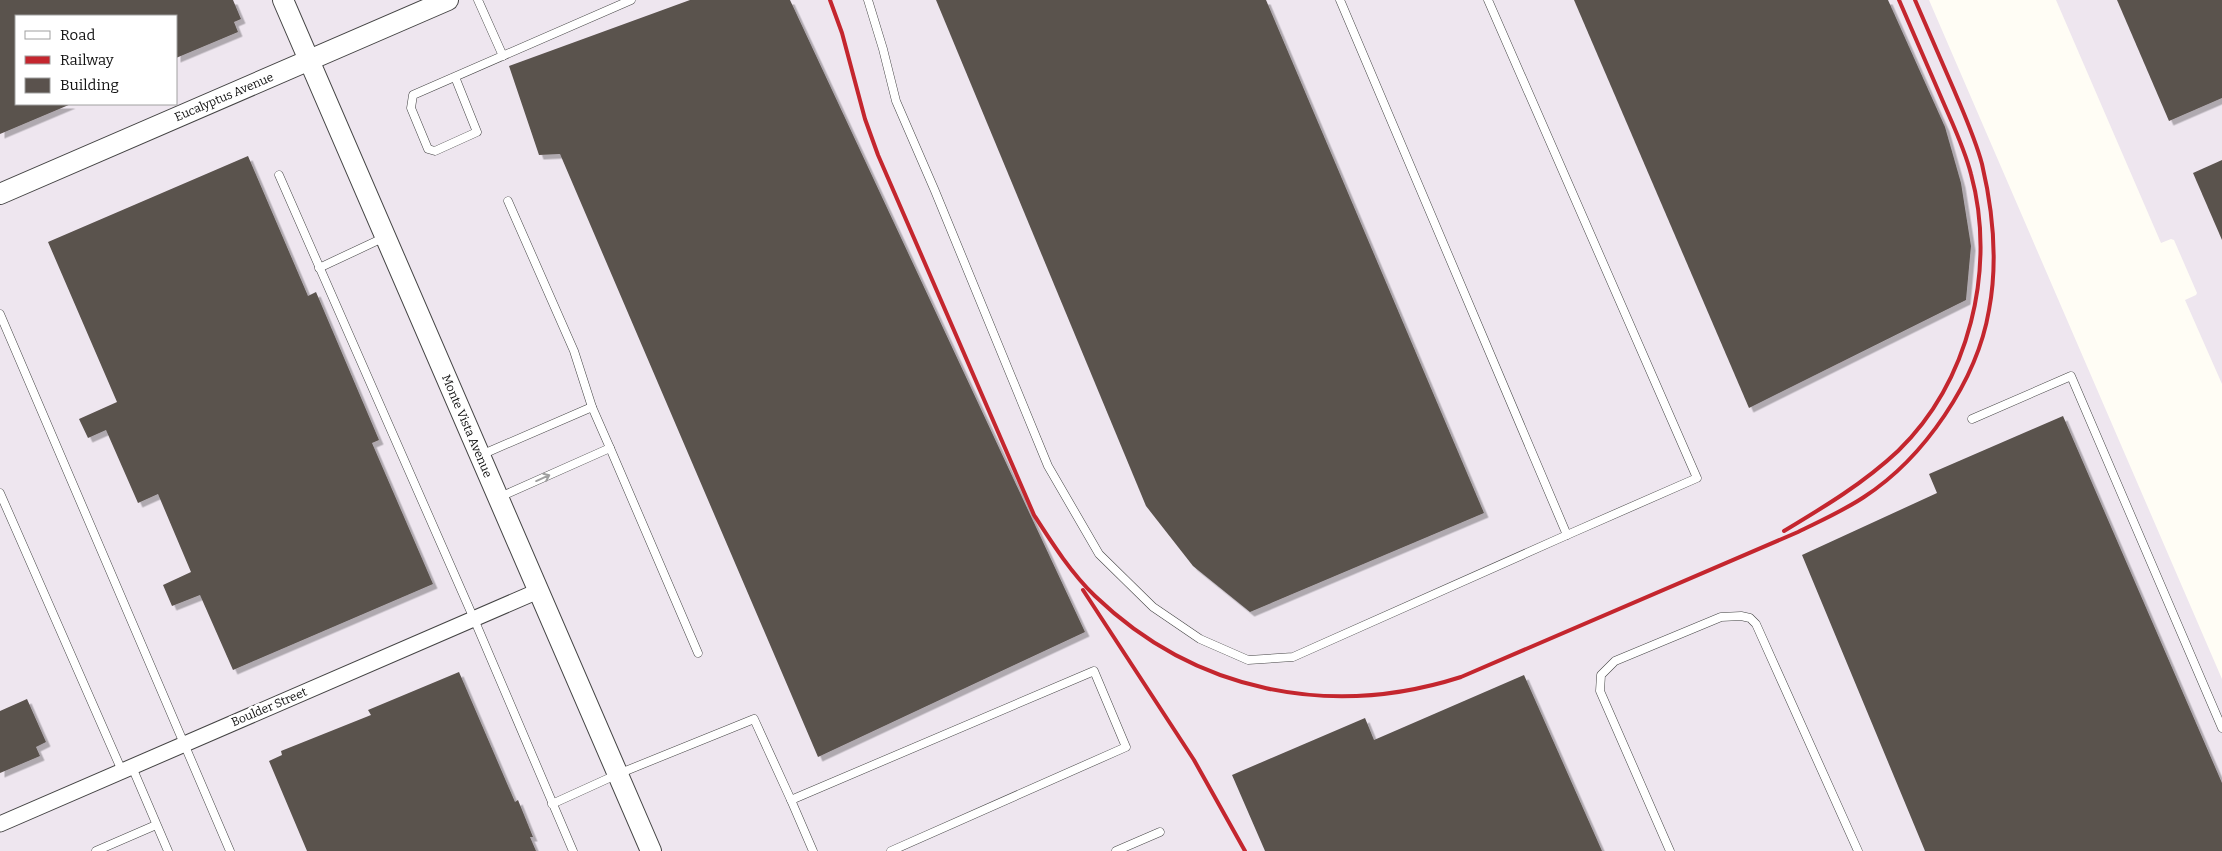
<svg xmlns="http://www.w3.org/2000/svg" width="2222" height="851" viewBox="0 0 2222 851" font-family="Bitter,serif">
  <defs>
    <filter id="shadow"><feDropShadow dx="4.5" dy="4.5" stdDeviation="0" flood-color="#0004"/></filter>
  </defs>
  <rect width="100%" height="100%" fill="#fffdf5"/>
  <g fill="#eee6ef" fill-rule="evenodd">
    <path d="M0,0H1929L2222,679V851H0ZM16,16H176V104H16Z"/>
    <polygon points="2056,0 2222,0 2222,384 2185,300 2196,295 2197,293 2174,240 2171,239 2161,243"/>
  </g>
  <g fill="#5a524d" filter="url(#shadow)">
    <polygon points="0,0 233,0 241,19 234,22 238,32 176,58 176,16 16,16 16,104 71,104 0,134"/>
    <polygon points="690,0 790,0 1085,632 818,757 560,154 539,155 509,66"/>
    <polygon points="936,0 1266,0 1484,513 1250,612 1193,566 1146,506"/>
    <polygon points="1574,0 1888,0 1945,127 1961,183 1971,246 1966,300 1749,408"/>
    <polygon points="2117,0 2222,0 2222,98 2169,121"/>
    <polygon points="248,156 308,296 316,292 379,440 372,443 433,584 233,670 200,595 172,606 163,585 191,572 158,494 138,503 106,430 88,438 79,419 117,402 48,242"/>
    <polygon points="2222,160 2222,240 2193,173"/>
    <polygon points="2063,416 2222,783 2222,851 1925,851 1802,555 1937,493 1929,474"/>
    <polygon points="459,672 515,802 518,800 533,837 530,837 536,851 307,851 269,761 282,755 281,751 371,715 368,710"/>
    <polygon points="1524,675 1602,851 1265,851 1232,775 1365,718 1374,740"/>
    <polygon points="27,699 46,742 36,747 40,756 0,773 0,711"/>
  </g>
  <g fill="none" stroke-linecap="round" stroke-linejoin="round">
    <g stroke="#444" stroke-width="9">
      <g id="service">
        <polyline points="478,0 503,56"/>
        <polyline points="868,0 883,49 896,101 935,191 1048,466 1099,554 1153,607 1200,639 1248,660 1293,657 1567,535"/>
        <polyline points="1340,0 1567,535 1697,478 1488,0"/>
        <polyline points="455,77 477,132 435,151 428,149 411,108 413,95 631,0"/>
        <polyline points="279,175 474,619 573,851"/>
        <polyline points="508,201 574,351 592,407"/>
        <polyline points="319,268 385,237"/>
        <polyline points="0,314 230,851"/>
        <polyline points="1972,419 2071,376 2222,728"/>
        <polyline points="610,448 698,653"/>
        <polyline points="481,455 592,407 610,448 500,497"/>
        <polyline points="0,493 122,771"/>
        <polyline points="132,767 168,851"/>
        <polyline points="791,800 813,851"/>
        <polyline points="552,804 618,774 754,719 791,800 1094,671 1126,747 891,851"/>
        <polyline points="96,851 156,825"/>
        <polyline points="1116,851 1160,832"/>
        <polyline points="1670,851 1600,691 1601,675 1615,661 1721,617 1741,616 1750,618 1756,624 1858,851"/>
      </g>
    </g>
    <g stroke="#444" stroke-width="17">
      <polyline id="minor" points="0,824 538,591"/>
    </g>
    <g stroke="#444" stroke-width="22">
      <g id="tertiary">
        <polyline points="283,0 651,851"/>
        <polyline points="0,194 448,0"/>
      </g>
    </g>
    <use href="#service" stroke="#fff" stroke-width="8"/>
    <use href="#minor" stroke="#fff" stroke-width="15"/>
    <use href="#tertiary" stroke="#fff" stroke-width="20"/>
    <g stroke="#c4262e" stroke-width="4">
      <path d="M830,0L842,33L865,119L878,155L1034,515C1052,543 1071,573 1095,596C1195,692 1330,719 1461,677L1798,532C1820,521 1843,511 1864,497C1924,458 1977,381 1989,310C1998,262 1993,211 1982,164C1975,138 1964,114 1954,90C1941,60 1928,30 1915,0"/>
      <path d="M1784,531C1824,507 1864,483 1898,451C1969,382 1997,269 1971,174C1965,150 1954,127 1944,104C1929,69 1914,35 1899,0"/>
      <polyline points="1083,590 1194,760 1245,851"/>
    </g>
  </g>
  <defs><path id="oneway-shaft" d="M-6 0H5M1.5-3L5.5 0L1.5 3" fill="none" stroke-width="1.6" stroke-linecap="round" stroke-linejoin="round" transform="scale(1.25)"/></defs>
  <use stroke="#a0a0a0" href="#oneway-shaft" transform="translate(543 478) rotate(-24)"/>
  <g text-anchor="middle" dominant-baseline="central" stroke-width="5" stroke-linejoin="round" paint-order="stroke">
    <g font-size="12" fill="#111" stroke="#fff">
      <text transform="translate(224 97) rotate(-23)">Eucalyptus Avenue</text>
      <text transform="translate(467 426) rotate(67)">Monte Vista Avenue</text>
      <text transform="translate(269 707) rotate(-23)">Boulder Street</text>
    </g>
  </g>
  <rect x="15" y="15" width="162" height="90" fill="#ffffff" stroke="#a0a0a0"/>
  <rect x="25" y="31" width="25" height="8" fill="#ffffff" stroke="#a0a0a0"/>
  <text x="60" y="40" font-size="15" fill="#111111">Road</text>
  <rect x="25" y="56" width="25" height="8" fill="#c4262e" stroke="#a0a0a0"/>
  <text x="60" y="65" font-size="15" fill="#111111">Railway</text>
  <rect x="25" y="78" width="25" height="15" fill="#5a524d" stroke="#a0a0a0"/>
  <text x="60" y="90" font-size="15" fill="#111111">Building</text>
</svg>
